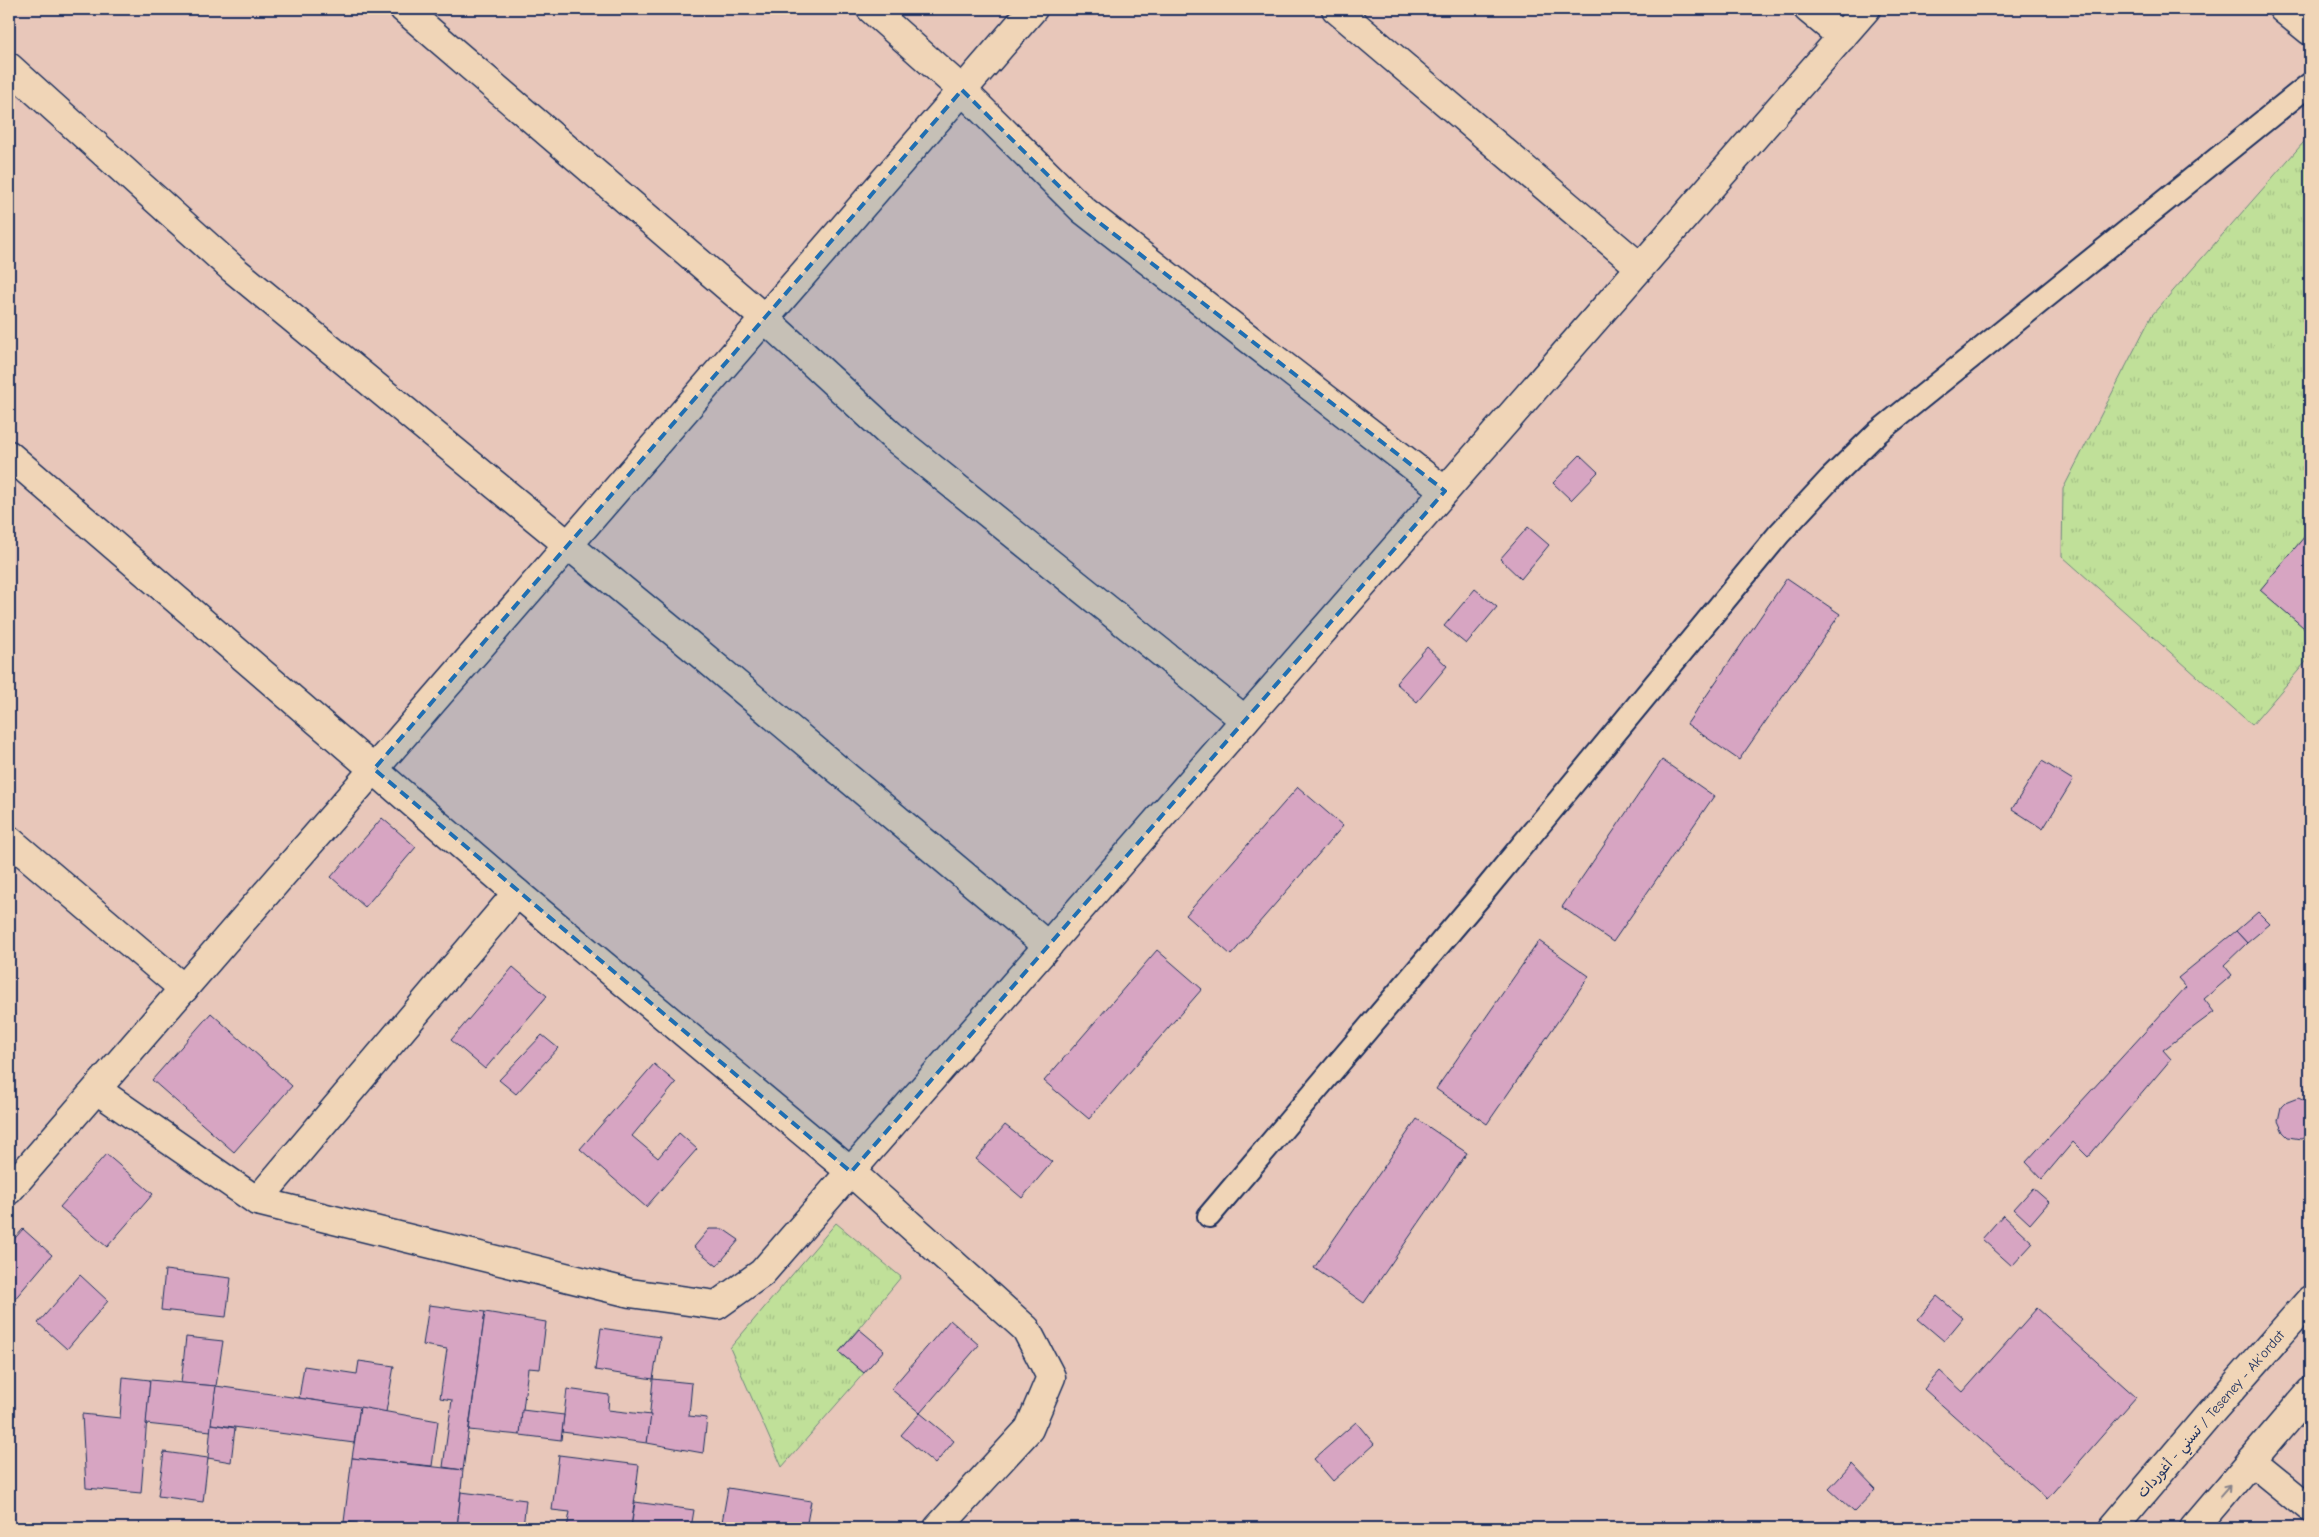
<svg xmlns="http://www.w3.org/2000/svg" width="2319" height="1537" viewBox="0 0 2319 1537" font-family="'Comic Neue','Playpen Sans Arabic',sans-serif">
  <defs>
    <pattern id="grass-tufts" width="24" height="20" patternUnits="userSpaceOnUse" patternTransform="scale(1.25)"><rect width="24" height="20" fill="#c0e099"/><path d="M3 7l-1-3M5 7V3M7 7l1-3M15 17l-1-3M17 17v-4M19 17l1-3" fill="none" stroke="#a4c086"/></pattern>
  </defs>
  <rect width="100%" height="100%" fill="#e8c7ba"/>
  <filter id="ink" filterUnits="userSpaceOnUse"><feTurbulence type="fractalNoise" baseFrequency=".02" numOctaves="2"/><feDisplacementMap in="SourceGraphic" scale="10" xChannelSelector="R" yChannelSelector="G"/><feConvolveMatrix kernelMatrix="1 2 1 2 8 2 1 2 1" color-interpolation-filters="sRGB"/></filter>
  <g filter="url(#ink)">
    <g fill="url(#grass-tufts)" stroke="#6e887c">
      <polygon points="2310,135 2310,657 2252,725 2062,556 2063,489 2152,315"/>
      <polygon points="836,1223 901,1277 839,1352 864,1373 782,1467 730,1348"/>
    </g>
    <g fill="#d7a5c2" stroke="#1b2f5e">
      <polygon points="1580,455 1598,472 1571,500 1553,483"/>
      <polygon points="1528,527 1549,545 1521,579 1500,559"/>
      <polygon points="2310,530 2310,633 2260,590"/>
      <polygon points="1787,578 1840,614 1739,760 1687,724"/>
      <polygon points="1475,589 1497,607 1466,644 1444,626"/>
      <polygon points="1427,647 1447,666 1417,702 1396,683"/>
      <polygon points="1662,760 1714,796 1613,942 1562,907"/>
      <polygon points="2042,761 2073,780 2043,829 2012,809"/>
      <polygon points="1298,787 1343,826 1231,955 1186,915"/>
      <polygon points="382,818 416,847 365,907 331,877"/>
      <polygon points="2258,912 2270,924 2247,943 2236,931"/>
      <polygon points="2236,931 2247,943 2224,965 2232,975 2204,999 2214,1012 2163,1050 2171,1059 2088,1157 2073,1142 2042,1179 2026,1162 2186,987 2178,978"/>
      <polygon points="1539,941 1589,976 1487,1124 1436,1089"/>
      <polygon points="1157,950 1202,989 1089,1119 1044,1081"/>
      <polygon points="513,967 547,996 485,1069 451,1040"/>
      <polygon points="211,1013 292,1086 234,1152 152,1080"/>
      <polygon points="542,1035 558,1048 516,1094 499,1080"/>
      <polygon points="654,1064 676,1083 632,1136 658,1158 679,1133 697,1149 646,1207 580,1149"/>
      <polygon points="2298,1098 2310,1103 2310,1135 2301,1139 2288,1137 2283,1132 2278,1121 2281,1107 2285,1103"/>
      <polygon points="1417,1119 1467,1153 1364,1303 1314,1268"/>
      <polygon points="1005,1125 1052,1162 1022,1198 976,1159"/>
      <polygon points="106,1154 153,1194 107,1247 60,1207"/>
      <polygon points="2033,1188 2049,1202 2030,1224 2014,1209"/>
      <polygon points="2003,1215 2033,1243 2012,1266 1982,1239"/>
      <polygon points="23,1229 52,1255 13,1301 9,1298 9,1245"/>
      <polygon points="709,1229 723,1229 739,1240 717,1266 694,1247"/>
      <polygon points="165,1270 231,1278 226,1317 161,1310"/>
      <polygon points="80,1275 108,1301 67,1349 38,1323"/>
      <polygon points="1937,1296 1963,1318 1944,1341 1918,1319"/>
      <polygon points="9,1298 17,1304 9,1314"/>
      <polygon points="429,1305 485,1312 463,1470 443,1467 452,1400 440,1398 447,1349 423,1345"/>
      <polygon points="2037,1308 2136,1397 2047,1499 1924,1389 1940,1371 1963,1392"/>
      <polygon points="485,1312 546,1322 540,1369 528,1368 520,1435 469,1430"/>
      <polygon points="950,1320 979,1345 920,1413 891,1389"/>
      <polygon points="601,1328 660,1337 653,1379 595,1370"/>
      <polygon points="859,1329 884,1350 864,1373 839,1352"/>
      <polygon points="186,1337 223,1341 216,1386 181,1383"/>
      <polygon points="359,1361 394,1366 386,1412 299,1398 304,1366 357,1374"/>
      <polygon points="123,1377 150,1380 141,1493 86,1488 82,1414 120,1418"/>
      <polygon points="653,1379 692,1383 689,1416 707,1418 703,1453 647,1443"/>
      <polygon points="150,1380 216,1386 211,1431 146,1424"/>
      <polygon points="216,1386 360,1407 354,1443 211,1424"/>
      <polygon points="567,1389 609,1395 608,1410 651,1415 647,1443 562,1432"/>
      <polygon points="360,1407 438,1421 432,1466 352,1458"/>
      <polygon points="522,1410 564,1415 561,1440 520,1435"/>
      <polygon points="920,1413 954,1441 935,1464 901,1435"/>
      <polygon points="1356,1422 1374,1444 1333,1481 1314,1459"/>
      <polygon points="211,1424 235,1428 231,1462 208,1458"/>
      <polygon points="164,1452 208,1458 203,1502 158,1496"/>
      <polygon points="559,1455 639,1465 631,1528 567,1528 570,1512 552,1510"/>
      <polygon points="352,1458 463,1470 457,1528 397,1528 344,1522"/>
      <polygon points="1852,1464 1876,1489 1854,1512 1829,1489"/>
      <polygon points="728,1488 811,1501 806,1528 764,1526 764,1528 721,1528"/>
      <polygon points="461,1492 526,1500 523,1528 457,1528"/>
      <polygon points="635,1502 694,1510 691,1528 631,1528"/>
    </g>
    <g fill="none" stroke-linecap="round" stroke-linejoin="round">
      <g stroke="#1b2f5e" stroke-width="26">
        <polyline id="lane" points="1209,1216 1482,894 1779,534 1830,479 1877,433 2310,84"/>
      </g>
      <g stroke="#1b2f5e" stroke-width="31">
        <g id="street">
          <polyline points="404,9 765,319 891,435 1245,720"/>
          <polyline points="871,9 962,90 1083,210 1445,491"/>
          <polyline points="1336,9 1640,267"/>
          <polyline points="1808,9 1842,37"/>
          <polyline points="2283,9 2310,31"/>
          <polyline points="9,67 233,269 691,646 1048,946"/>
          <polyline points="9,455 517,893 851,1172 1026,1329 1051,1377 1029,1429 938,1528"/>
          <polyline points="9,840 184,989"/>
          <polyline points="97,1090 257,1201 630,1293 717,1305 762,1273 1866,9"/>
          <polyline points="9,1190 1033,9"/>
          <polyline points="257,1201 517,893"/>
          <polyline points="2251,1461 2310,1509"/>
        </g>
      </g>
      <g stroke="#1b2f5e" stroke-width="31">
        <g id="primary">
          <polyline points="2113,1528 2207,1417 2310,1300"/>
          <polyline points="2194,1528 2310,1392"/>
        </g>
      </g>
      <use href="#lane" stroke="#f0d5b7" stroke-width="22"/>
      <use href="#street" stroke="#f0d5b7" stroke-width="28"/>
      <use href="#primary" stroke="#f0d5b7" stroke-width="28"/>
    </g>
    <defs><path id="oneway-shaft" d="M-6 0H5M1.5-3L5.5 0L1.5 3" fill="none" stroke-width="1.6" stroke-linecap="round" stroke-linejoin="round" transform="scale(1.25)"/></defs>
    <use stroke="#86828a" href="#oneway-shaft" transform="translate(2225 1491) rotate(-49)"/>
  </g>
  <path fill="#1f6fb2" fill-opacity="0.2" stroke="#1f6fb2" stroke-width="4" stroke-dasharray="10 6" stroke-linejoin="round" d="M962,90L1083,210L1445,491L851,1172L374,769Z"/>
  <g text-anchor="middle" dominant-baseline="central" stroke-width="4" stroke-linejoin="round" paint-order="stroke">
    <g font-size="14" fill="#1b2f5e" stroke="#f0d5b7">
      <text transform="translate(2211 1414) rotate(-49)">تسني - أغوردات / Teseney - Ak'ordat</text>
    </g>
  </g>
  <rect width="2319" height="1537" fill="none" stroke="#f0d5b7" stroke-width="30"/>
  <rect x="15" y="15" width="2289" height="1507" fill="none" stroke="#1b2f5e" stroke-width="2" filter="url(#ink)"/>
</svg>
